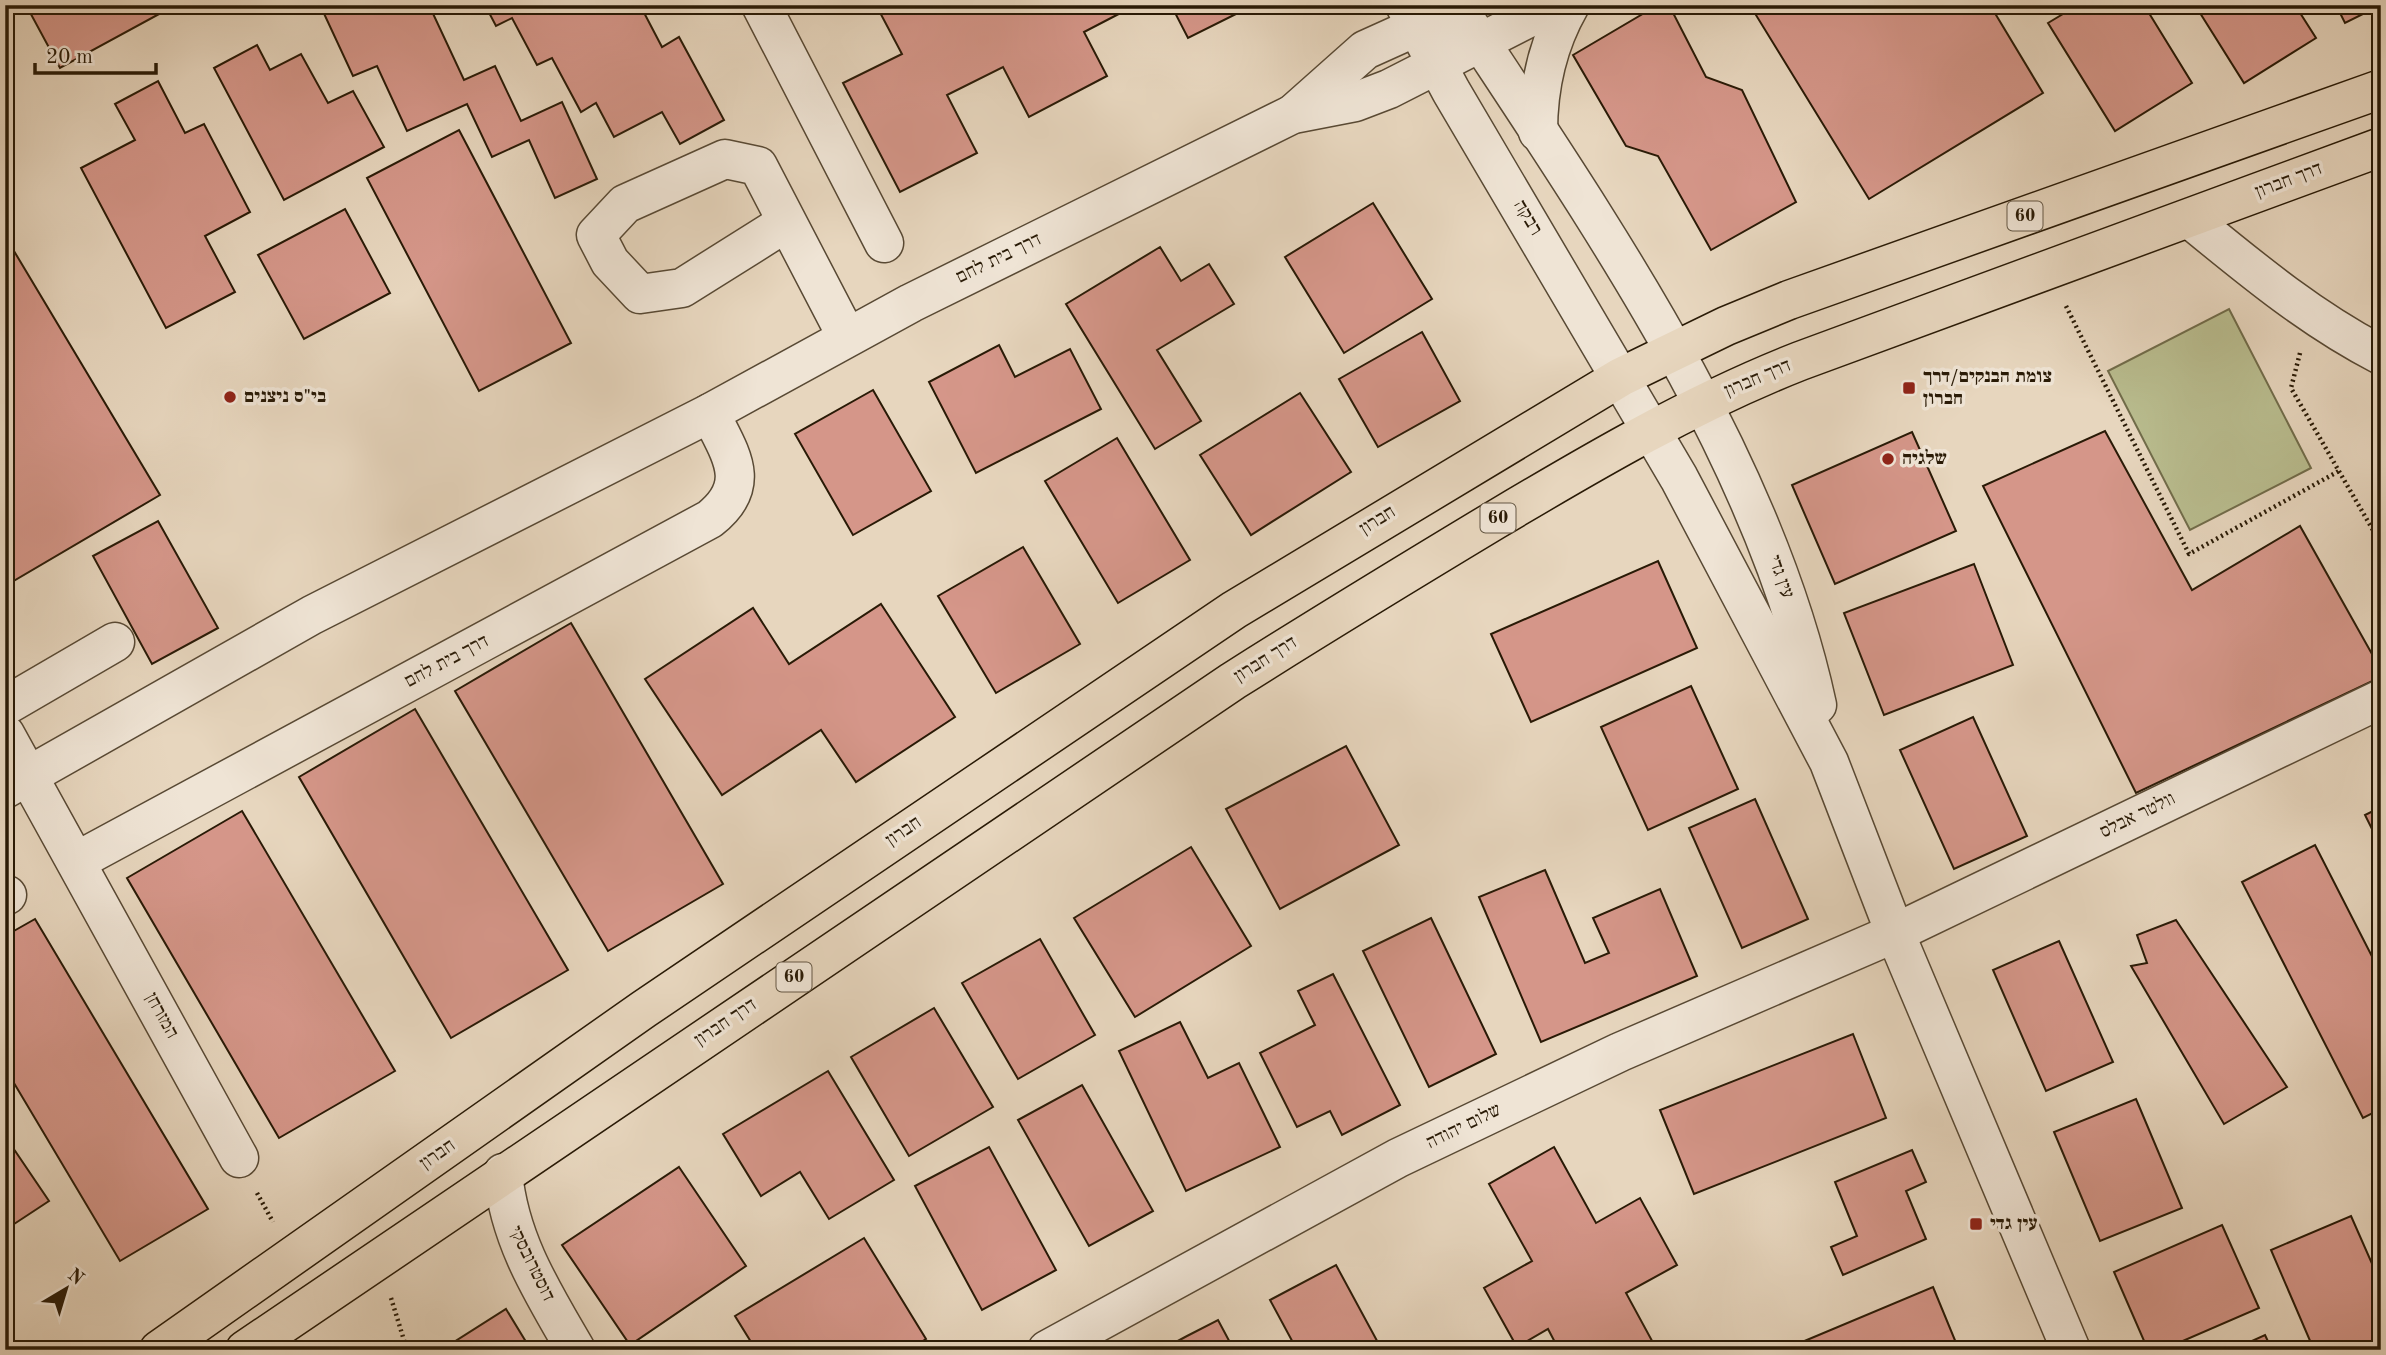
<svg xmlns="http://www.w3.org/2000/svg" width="2386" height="1355" viewBox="0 0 2386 1355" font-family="'Old Standard TT','Frank Ruhl Libre',serif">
  <rect width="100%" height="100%" fill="#e7d6be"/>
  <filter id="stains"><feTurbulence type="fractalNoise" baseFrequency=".00286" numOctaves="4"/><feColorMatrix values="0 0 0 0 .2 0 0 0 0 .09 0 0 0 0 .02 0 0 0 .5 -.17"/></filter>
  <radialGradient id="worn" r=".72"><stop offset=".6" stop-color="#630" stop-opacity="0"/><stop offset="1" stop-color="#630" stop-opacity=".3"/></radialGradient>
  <polygon fill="#b9bd8f" stroke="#716c4a" stroke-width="2" points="2229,309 2311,468 2190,530 2108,371"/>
  <g fill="#d59689" stroke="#291a06" stroke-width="2">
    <polygon points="26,5 171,5 172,7 60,68"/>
    <polygon points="320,5 429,5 464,80 495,66 521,121 562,102 597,179 555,198 529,140 492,157 467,104 407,131 377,66 353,76"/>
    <polygon points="485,5 640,5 662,47 679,37 724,120 680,144 662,112 614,137 596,103 581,112 552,58 537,65 512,18 496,26"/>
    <polygon points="876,5 1136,5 1084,32 1107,76 1029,117 1003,67 947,95 977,153 900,192 843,83 902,54"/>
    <polygon points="1171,5 1241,5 1244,10 1188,38"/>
    <polygon points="1658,5 1669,5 1706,77 1742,90 1796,202 1711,250 1658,156 1626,146 1573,55"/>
    <polygon points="1753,5 1990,5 2043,93 1869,199 1751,7"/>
    <polygon points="2078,5 2144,5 2192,83 2115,131 2048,23"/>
    <polygon points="2195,5 2295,5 2316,38 2244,83"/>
    <polygon points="2336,5 2381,5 2345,23"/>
    <polygon points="257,45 270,70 301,54 328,103 353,91 384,147 284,200 214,68"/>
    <polygon points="158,81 185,133 204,124 250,212 205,236 235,292 166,328 81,168 135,140 115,104"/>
    <polygon points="459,130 571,343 479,391 367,178"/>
    <polygon points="1373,203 1432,299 1344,353 1285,257"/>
    <polygon points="345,209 390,293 304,339 258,255"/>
    <polygon points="5,236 160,495 5,586"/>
    <polygon points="1160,247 1181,281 1209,264 1234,304 1157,350 1201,421 1155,449 1066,304"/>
    <polygon points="1422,332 1460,401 1378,447 1339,379"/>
    <polygon points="999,345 1015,377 1070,349 1101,409 976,473 929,382"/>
    <polygon points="873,390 931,491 853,535 795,434"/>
    <polygon points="1300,393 1351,472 1251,535 1200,455"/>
    <polygon points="2105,431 2192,590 2300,526 2381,670 2381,677 2136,793 1983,486"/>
    <polygon points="1912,432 1956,531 1835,584 1792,485"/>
    <polygon points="1117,438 1190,560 1118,603 1045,481"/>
    <polygon points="158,521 218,628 152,664 93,556"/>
    <polygon points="1023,547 1080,644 996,693 938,596"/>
    <polygon points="1658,561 1697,648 1531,722 1491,634"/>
    <polygon points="1974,564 2013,665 1884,715 1844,613"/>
    <polygon points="881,604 955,717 856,782 821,730 722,795 645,679 753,608 789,664"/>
    <polygon points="571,623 723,884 608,951 455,691"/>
    <polygon points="1691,686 1738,789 1648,830 1601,727"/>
    <polygon points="415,709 568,970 451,1038 299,777"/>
    <polygon points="1973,717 2027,836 1954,869 1900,750"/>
    <polygon points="1346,746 1399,845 1280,909 1226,809"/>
    <polygon points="1755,799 1808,919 1742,948 1689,828"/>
    <polygon points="2381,807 2381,847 2365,815"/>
    <polygon points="242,811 395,1071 279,1138 127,878"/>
    <polygon points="2315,845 2381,974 2381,1109 2363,1118 2242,882"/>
    <polygon points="1191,847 1251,946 1135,1017 1074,918"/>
    <polygon points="1545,870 1585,963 1609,953 1593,918 1660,889 1697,976 1541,1042 1479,897"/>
    <polygon points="1431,918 1496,1054 1429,1087 1363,951"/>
    <polygon points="35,919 208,1209 120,1261 5,1068 5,936"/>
    <polygon points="2176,920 2287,1087 2224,1124 2131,966 2147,963 2137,935"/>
    <polygon points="1040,939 1095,1035 1018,1079 962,983"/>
    <polygon points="2059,941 2113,1062 2046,1091 1993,970"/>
    <polygon points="1333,974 1400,1105 1342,1135 1330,1111 1297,1127 1260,1053 1315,1025 1298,991"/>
    <polygon points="934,1008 993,1107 909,1156 851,1057"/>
    <polygon points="1180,1022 1208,1078 1239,1063 1280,1147 1186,1191 1119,1051"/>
    <polygon points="1853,1034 1886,1118 1694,1194 1660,1110"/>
    <polygon points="828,1071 894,1180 829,1219 800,1172 761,1196 723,1134"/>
    <polygon points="1082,1085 1153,1211 1089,1246 1018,1120"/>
    <polygon points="2136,1099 2182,1208 2100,1241 2054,1132"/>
    <polygon points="5,1136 49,1201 5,1230"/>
    <polygon points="989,1147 1056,1270 982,1310 915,1186"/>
    <polygon points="1554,1147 1596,1223 1640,1198 1677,1265 1626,1293 1657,1350 1559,1350 1548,1329 1517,1347 1484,1288 1532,1261 1489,1184"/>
    <polygon points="1912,1150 1926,1182 1906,1191 1926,1239 1843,1275 1831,1247 1857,1236 1835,1182"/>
    <polygon points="679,1167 746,1266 630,1345 562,1245"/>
    <polygon points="2351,1216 2381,1284 2381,1350 2314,1350 2271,1250"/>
    <polygon points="2222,1225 2259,1308 2162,1350 2148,1350 2114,1272"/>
    <polygon points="864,1238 926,1339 908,1350 756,1350 735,1316"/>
    <polygon points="1336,1265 1382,1350 1297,1350 1270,1300"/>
    <polygon points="1933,1287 1959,1350 1783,1350"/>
    <polygon points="506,1309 531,1350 444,1350 443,1349"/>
    <polygon points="1218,1320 1234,1350 1161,1350 1187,1336"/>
    <polygon points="2265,1335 2272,1350 2232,1350"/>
  </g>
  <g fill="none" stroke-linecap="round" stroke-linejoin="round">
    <g stroke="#584934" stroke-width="41">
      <g id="minor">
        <polyline points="761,5 884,243"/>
        <polyline points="1405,5 1451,91 1679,478 1829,762 1895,933 2071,1350"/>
        <path d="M1456,5C1595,217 1763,454 1817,705"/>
        <polyline points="1293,114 1365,50 1416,27 1440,30"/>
        <path d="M1538,132C1538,86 1547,45 1570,5"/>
        <path d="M2190,219C2251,269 2311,319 2381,355"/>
        <polyline points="787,222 682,288 640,294 610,262 596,235 625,204 725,159 758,166 847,337"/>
        <polyline points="5,706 115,642"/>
        <polyline points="5,734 239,1158"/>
        <polyline points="5,789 312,615 710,413 911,303 1293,114 1355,102 1389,89 1554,5"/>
        <path d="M77,861L710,519C754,484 730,454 710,413"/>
        <polyline points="5,896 7,895"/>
        <path d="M503,1173C509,1240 543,1293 576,1350"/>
        <polyline points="1047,1350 1398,1158 1620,1052 1895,933 2381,699"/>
      </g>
    </g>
    <g stroke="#291a06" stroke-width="41">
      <g id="highway">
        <polyline points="159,1350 644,1009 1234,610 1621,377 1726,326 1789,300 2381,89"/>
        <path d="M245,1350L1233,681C1320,626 1407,573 1495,520C1594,461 1693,403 1800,361L2381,147"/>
      </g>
    </g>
    <g stroke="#291a06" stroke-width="4.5" stroke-dasharray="2 3.5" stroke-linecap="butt">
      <polyline points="2066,306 2189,554 2339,471"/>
      <polyline points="2300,353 2291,388 2381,544"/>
      <polyline points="257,1193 273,1222"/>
      <polyline points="391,1298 407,1350"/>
    </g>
    <use href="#minor" stroke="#efe4d5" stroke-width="38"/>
    <use href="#highway" stroke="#e7d6be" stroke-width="38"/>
  </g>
  <g fill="#8f2418" stroke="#efe4d5" stroke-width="2.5">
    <rect x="1902" y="381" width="14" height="14" rx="3.5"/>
    <circle cx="230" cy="397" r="7"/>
    <circle cx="1888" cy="459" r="7"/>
    <rect x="1969" y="1217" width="14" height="14" rx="3.5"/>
  </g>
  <g text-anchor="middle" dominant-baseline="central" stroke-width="7" stroke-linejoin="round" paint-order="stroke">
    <g fill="#efe4d5" stroke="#645744" stroke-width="2">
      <rect x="2007.5" y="201.5" width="35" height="29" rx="5"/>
      <rect x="1480.5" y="503.5" width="35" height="29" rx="5"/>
      <rect x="776.5" y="962.5" width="35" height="29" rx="5"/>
    </g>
    <g font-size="18" font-weight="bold" fill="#291a06">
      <text x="2025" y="216">60</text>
      <text x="1498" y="518">60</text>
      <text x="794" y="977">60</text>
    </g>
    <g font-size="19" fill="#291a06" stroke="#efe4d5">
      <text transform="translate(2289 181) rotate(-21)">דרך חברון</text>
      <text transform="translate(1527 218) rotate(59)">רבקה</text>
      <text transform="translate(999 259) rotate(-26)">דרך בית לחם</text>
      <text transform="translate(1758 379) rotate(-23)">דרך חברון</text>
      <text transform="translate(1378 521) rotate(-32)">חברון</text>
      <text transform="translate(1780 577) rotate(70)">עין גדי</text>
      <text transform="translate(1266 660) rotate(-32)">דרך חברון</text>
      <text transform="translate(447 662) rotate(-28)">דרך בית לחם</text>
      <text transform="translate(2138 816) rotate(-26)">וולטר אבלס</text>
      <text transform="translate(904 832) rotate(-34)">חברון</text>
      <text transform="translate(161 1016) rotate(61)">המזרחן</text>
      <text transform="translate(726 1023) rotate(-34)">דרך חברון</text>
      <text transform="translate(1464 1127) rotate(-26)">שלום יהודה</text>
      <text transform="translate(438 1155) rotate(-35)">חברון</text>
      <text transform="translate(531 1264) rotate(64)">דוסטרובסקי</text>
    </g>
    <g font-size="19" font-weight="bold" fill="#291a06" stroke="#efe4d5" text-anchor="start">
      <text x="1923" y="377">צומת הבנקים/דרך<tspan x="1923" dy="22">חברון</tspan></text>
      <text x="244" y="397">בי"ס ניצנים</text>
      <text x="1902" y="459">שלגיה</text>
      <text x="1990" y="1224">עין גדי</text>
    </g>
  </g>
  <rect width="2386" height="1355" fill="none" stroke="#e7d6be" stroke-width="28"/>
  <rect x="7" y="7" width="2372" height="1341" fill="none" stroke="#291a06" stroke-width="3.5"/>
  <rect x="14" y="14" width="2358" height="1327" fill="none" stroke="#291a06" stroke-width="2"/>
  <g transform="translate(66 1289) rotate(38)" stroke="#efe4d5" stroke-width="5" paint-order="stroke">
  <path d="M0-5L12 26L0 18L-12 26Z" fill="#291a06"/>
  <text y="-10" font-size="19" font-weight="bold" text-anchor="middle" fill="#291a06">N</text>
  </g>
  <path d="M35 63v10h121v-10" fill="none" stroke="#291a06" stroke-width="3.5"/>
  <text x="46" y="63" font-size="21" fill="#291a06" stroke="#efe4d5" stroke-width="5" paint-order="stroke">20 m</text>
  <rect width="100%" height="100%" filter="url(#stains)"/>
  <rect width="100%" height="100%" fill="url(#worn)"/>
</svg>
